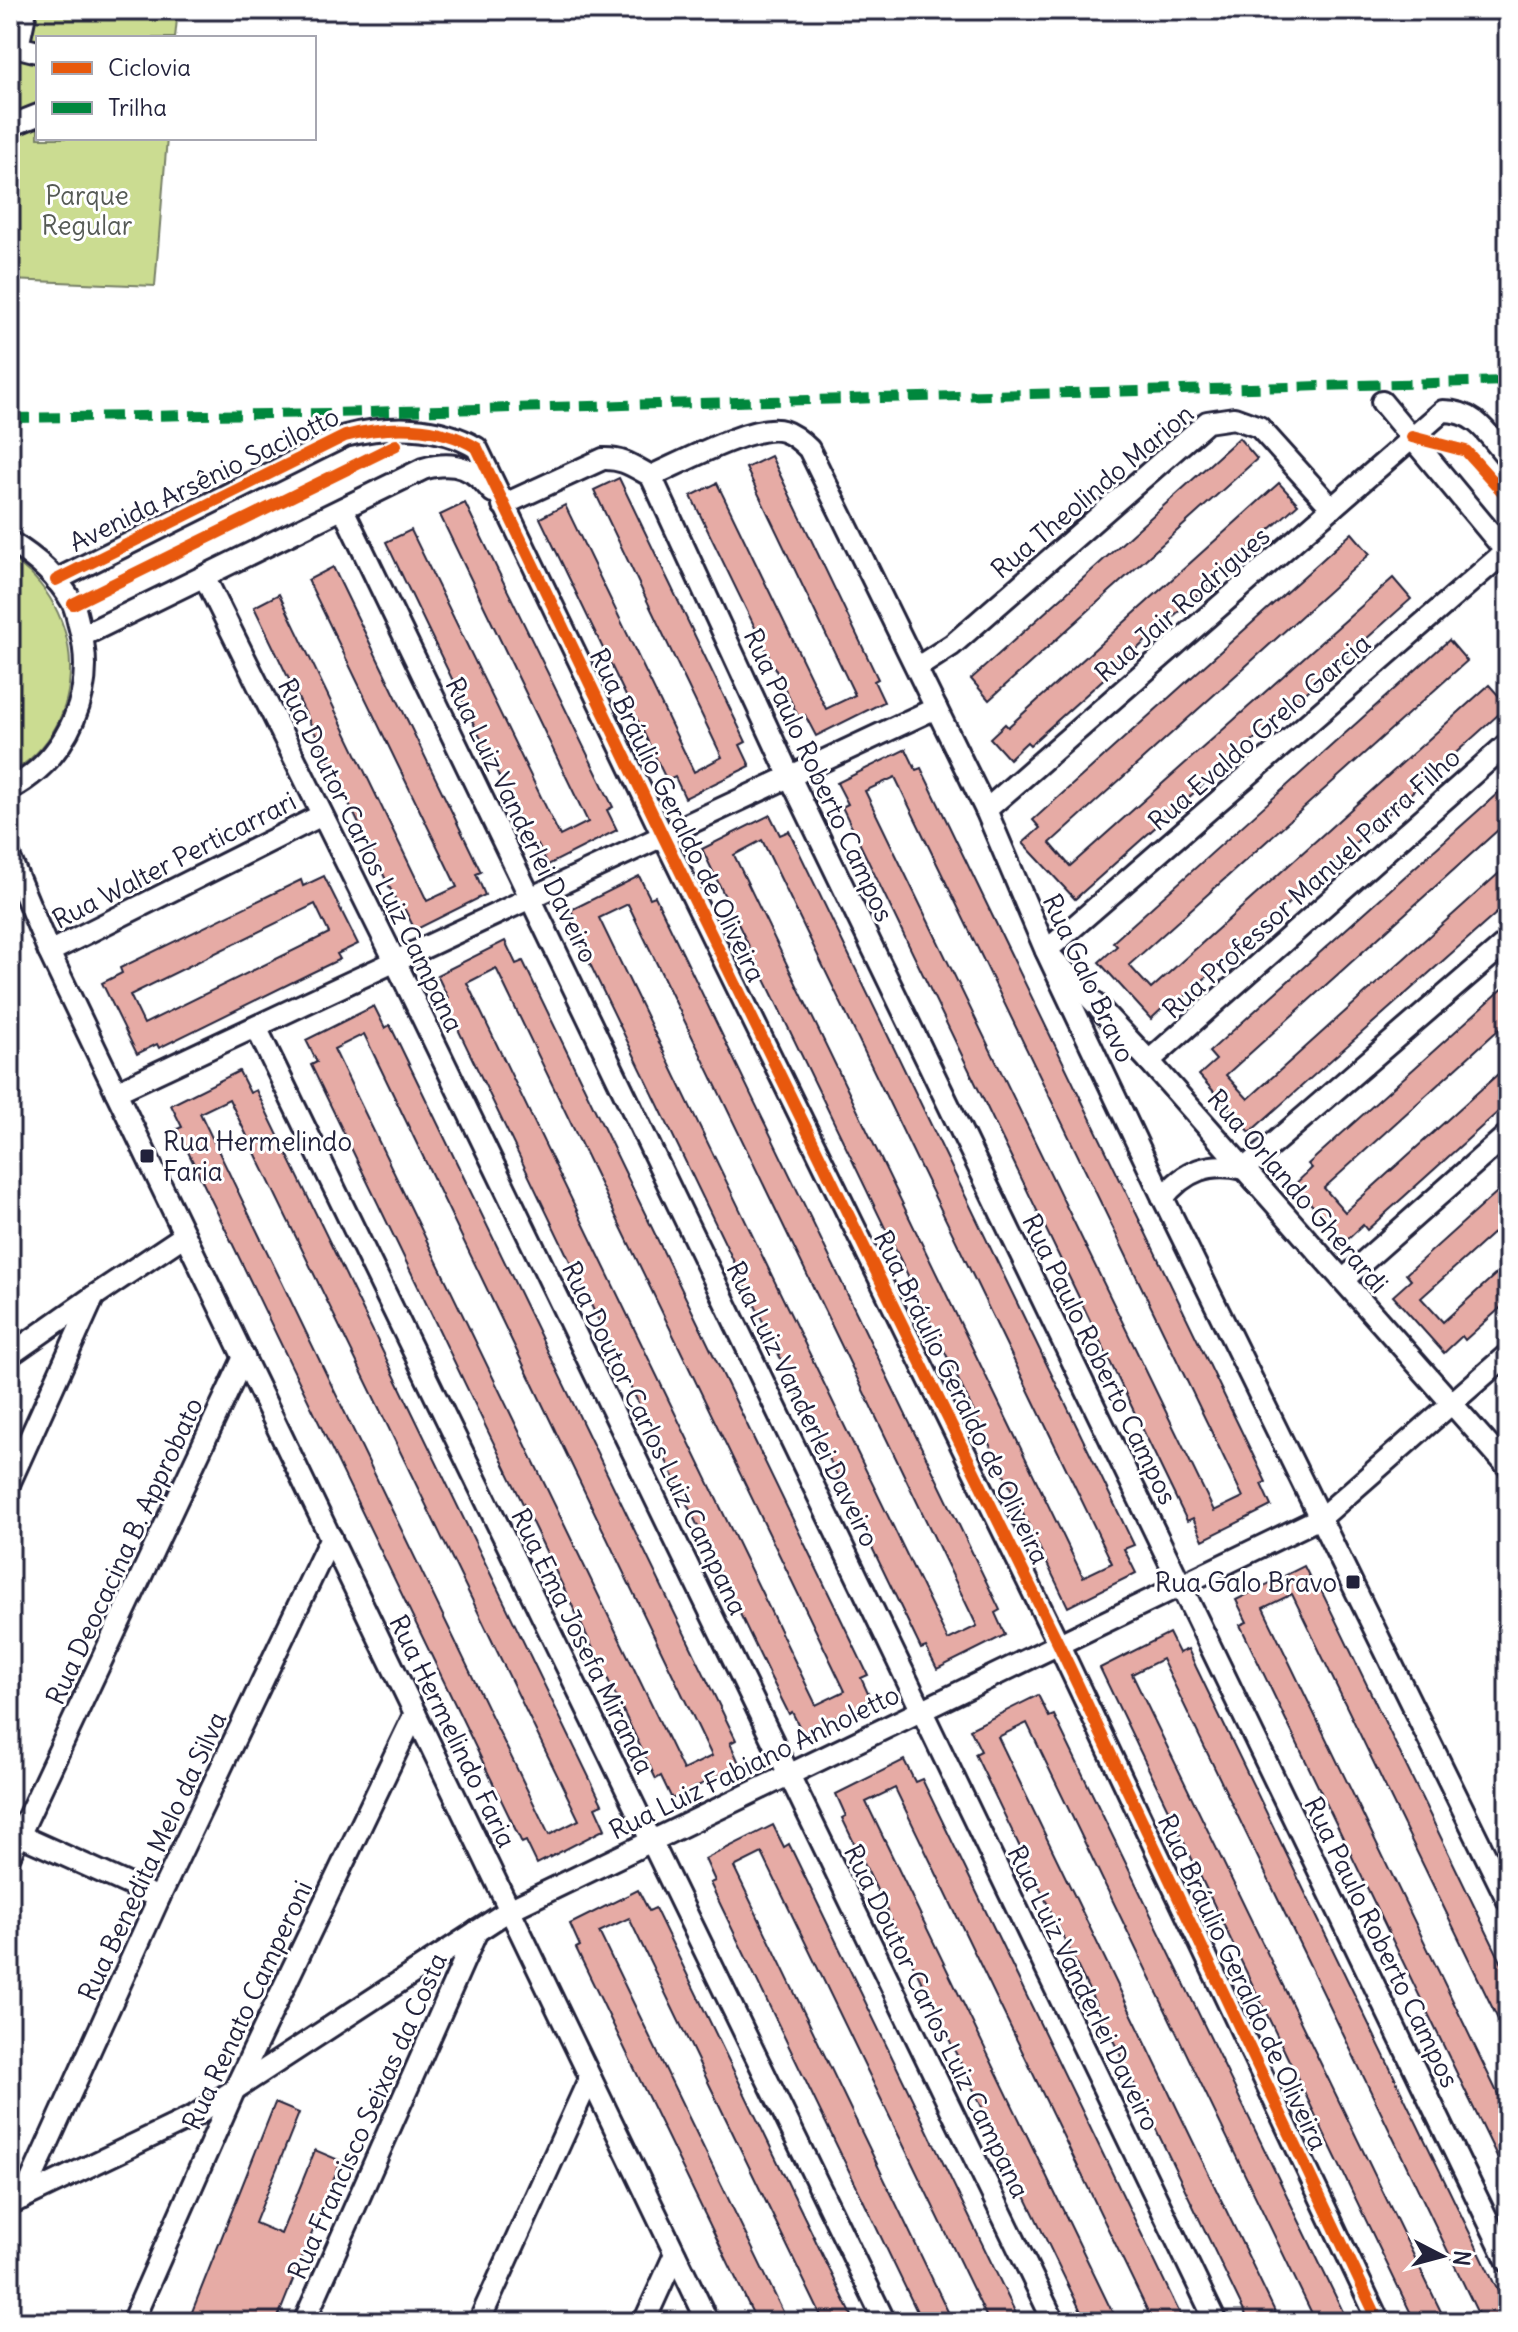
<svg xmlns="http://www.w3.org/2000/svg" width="1518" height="2332" viewBox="0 0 1518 2332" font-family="Delius,sans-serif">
  <rect width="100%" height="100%" fill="#fff"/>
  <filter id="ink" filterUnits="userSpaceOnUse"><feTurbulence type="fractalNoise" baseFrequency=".0125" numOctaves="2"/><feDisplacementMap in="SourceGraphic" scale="16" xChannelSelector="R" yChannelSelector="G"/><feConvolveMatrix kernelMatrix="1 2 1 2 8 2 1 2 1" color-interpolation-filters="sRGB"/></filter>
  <g filter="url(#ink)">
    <g fill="#cbdc91" stroke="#767f66" stroke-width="2">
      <polygon points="10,10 178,10 175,38 38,38 38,138 167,138 155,286 10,280"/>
      <path d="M10,558C87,606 93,727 10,773Z"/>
    </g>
    <g fill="#e6aba5" stroke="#22223b" stroke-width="2" fill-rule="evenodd">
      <polygon points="1239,438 1257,459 989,700 971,679"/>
      <polygon points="771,456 878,679 874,681 884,702 816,736 805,715 799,718 691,496 717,483 826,709 855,695 746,468"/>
      <polygon points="619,478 746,742 740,745 750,766 685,798 675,777 667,781 540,518 565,505 694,772 722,757 594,490"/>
      <polygon points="1279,483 1298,504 1030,745 1027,742 1009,759 990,738 1005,724 1008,727"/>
      <polygon points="465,503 613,807 607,810 617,830 548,865 538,845 533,847 386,542 411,530 560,836 588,822 440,515"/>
      <polygon points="1352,533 1370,554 1050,843 1070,866 1393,578 1411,599 1075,899 1023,843 1040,828 1033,820"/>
      <polygon points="333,567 481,872 476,874 485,895 415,930 405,910 401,911 254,607 279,594 427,901 457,887 308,580"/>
      <polygon points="1449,640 1467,661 1129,965 1151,989 1489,685 1508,706 1172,1008 1168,1003 1151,1019 1099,962 1117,946 1113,942"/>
      <path d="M906,749L916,770L921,768L1266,1482L1261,1484L1271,1506L1203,1540L1193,1518L1187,1521L1172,1490L842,807L848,804L837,783ZM895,777L1243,1497L1214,1511L865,791Z"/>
      <polygon points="1508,784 1508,821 1226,1075 1248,1099 1508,865 1508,903 1250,1132 1199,1075 1216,1060 1209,1052"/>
      <path d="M770,815L780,835L789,831L1134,1545L1124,1549L1136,1573L1068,1607L702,849ZM762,840L1112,1563L1083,1577L734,855Z"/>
      <path d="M324,876L358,944L337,954L340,959L309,974L159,1048L157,1044L137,1054L102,983L122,973L120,968L301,880L303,886ZM315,904L329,933L144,1024L130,995Z"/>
      <path d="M639,876L650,898L655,896L1000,1610L995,1613L1005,1635L937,1669L926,1647L921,1649L910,1626L576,935L582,932L571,910ZM628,904L977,1626L948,1640L599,918Z"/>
      <path d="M505,941L516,964L523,961L868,1675L861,1678L871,1700L803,1734L792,1712L789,1714L770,1676L444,1000L448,998L437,975ZM496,968L845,1691L816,1705L467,983Z"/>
      <polygon points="1508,984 1508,1021 1324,1188 1345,1212 1508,1065 1508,1103 1367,1230 1363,1225 1345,1242 1294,1185 1312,1168 1308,1164"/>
      <path d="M374,1006L385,1028L390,1025L736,1740L730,1743L740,1765L672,1799L661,1776L656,1779L311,1065L317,1062L306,1040ZM364,1034L712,1756L683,1770L334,1049Z"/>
      <path d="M239,1071L250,1093L256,1090L602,1804L595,1807L605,1829L537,1864L526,1841L522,1843L177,1129L182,1127L171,1105ZM229,1099L579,1820L549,1835L200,1113Z"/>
      <polygon points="1508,1182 1508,1220 1421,1298 1443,1322 1508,1263 1508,1301 1465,1340 1462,1336 1444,1353 1393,1296 1411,1280 1406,1274"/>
      <polygon points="1304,1566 1315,1588 1319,1586 1508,1976 1508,2040 1292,1594 1263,1608 1508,2115 1508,2179 1240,1625 1247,1622 1236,1600"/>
      <polygon points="1169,1633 1179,1653 1188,1649 1196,1667 1508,2312 1508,2322 1482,2322 1162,1659 1132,1674 1446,2322 1415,2322 1100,1668"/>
      <polygon points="1038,1695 1049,1717 1054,1715 1348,2322 1316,2322 1027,1723 998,1737 1280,2322 1249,2322 975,1754 981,1751 970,1729"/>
      <polygon points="904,1760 915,1782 922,1779 1184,2322 1153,2322 895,1788 866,1802 1117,2322 1086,2322 842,1818 846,1816 836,1794"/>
      <polygon points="773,1825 784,1847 789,1844 1020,2322 989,2322 762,1853 734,1867 953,2322 922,2322 710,1883 715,1881 705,1859"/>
      <polygon points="638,1890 649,1911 655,1908 855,2322 824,2322 629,1918 599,1932 788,2322 757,2322 576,1948 580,1946 570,1924"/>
      <polygon points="275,2103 299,2113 255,2223 281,2234 315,2150 341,2161 276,2322 188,2322"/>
    </g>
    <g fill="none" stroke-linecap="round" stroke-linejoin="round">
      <g stroke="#22223b" stroke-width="26">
        <g id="minor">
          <polyline points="26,10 18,47 38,52"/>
          <polyline points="10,126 38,115"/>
          <polyline points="1382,402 1508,554"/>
          <polyline points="651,476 790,777 1508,2262"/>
          <path d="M503,505L603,459C623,458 634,467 651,476C679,464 756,422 783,431C793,434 802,442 809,449L986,810L1046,951L1163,1198L1508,1901"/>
          <polyline points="343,509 1216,2322"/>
          <path d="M10,542C35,557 57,576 72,602C76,609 77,618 79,625C98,690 69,757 10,789"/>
          <polyline points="1506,551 1046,951 1149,1061 1508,1467"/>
          <polyline points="205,578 395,961 1054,2322"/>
          <path d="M56,580L345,436C388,425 438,424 477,448L663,836L1058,1643L1379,2322"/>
          <path d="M82,636L423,469C443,463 463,463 479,478C485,482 488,488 493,492"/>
          <polyline points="918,667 952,645 1207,422 1234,418 1259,427 1332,508"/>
          <path d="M986,810L1443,411C1477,411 1488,435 1508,458"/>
          <polyline points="10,858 49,952 116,1092 708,2322"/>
          <polyline points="49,952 322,815"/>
          <polyline points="256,1027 885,2322"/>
          <polyline points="1149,1061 1508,743"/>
          <polyline points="116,1092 936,708"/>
          <path d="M1163,1198C1185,1170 1210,1161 1244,1169L1508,941"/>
          <polyline points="1343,1280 1508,1134"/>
          <polyline points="10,1355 94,1296 185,1235"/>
          <polyline points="10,1482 94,1296"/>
          <polyline points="10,1831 159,1898"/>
          <polyline points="10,1855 244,1357"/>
          <polyline points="23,2198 159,1898 331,1537"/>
          <polyline points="10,2204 194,2116 511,1909 1322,1517 1508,1354"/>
          <polyline points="132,2322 233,2093 415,1713"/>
          <polyline points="304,2322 477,1931"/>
          <polyline points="479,2322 590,2077"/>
          <polyline points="644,2322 675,2254"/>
        </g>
      </g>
      <use href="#minor" stroke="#fff" stroke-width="20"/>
      <polyline stroke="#00873e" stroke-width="10" stroke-dasharray="20 10" stroke-linecap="butt" points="10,418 330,413 1508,381"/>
      <g stroke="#fff" stroke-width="17">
        <g id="cycleway">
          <polyline points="1412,437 1466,451 1508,498"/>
          <path d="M56,580L345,436C388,425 438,424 477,448L663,836L1058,1643L1379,2322"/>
          <polyline points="73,604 396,445"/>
        </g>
      </g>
      <use href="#cycleway" stroke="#e8590c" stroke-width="12"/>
    </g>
  </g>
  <g fill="#22223b" stroke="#fff" stroke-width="3">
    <rect x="139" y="1148" width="16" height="16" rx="4"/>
    <rect x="1345" y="1574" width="16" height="16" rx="4"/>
  </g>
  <g text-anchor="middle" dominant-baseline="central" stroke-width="6" stroke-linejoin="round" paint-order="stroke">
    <g font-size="26" fill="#555a55" stroke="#fff">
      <text x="87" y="195">Parque<tspan x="87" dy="30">Regular</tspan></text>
    </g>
    <g font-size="26" fill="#22223b" stroke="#fff">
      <text transform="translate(204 479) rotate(-26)">Avenida Arsênio Sacilotto</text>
      <text transform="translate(1092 491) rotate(-40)">Rua Theolindo Marion</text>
      <text transform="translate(1182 604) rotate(-41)">Rua Jair Rodrigues</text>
      <text transform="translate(1259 732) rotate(-41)">Rua Evaldo Grelo Garcia</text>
      <text transform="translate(819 775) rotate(65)">Rua Paulo Roberto Campos</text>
      <text transform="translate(678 815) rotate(64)">Rua Bráulio Geraldo de Oliveira</text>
      <text transform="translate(522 820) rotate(64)">Rua Luiz Vanderlei Daveiro</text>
      <text transform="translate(371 855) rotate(64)">Rua Doutor Carlos Luiz Campana</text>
      <text transform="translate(174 860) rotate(-27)">Rua Walter Perticarrari</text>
      <text transform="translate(1311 883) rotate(-42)">Rua Professor Manuel Parra Filho</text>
      <text transform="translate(1089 978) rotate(65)">Rua Galo Bravo</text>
      <text transform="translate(1298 1191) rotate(49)">Rua Orlando Gherardi</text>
      <text transform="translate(1100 1359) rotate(64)">Rua Paulo Roberto Campos</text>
      <text transform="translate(962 1397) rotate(64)">Rua Bráulio Geraldo de Oliveira</text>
      <text transform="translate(803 1404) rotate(64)">Rua Luiz Vanderlei Daveiro</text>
      <text transform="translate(655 1438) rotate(64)">Rua Doutor Carlos Luiz Campana</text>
      <text transform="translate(124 1551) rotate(-65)">Rua Deocacina B. Approbato</text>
      <text transform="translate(583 1641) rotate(64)">Rua Ema Josefa Miranda</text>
      <text transform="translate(453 1731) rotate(64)">Rua Hermelindo Faria</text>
      <text transform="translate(754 1762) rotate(-26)">Rua Luiz Fabiano Anholetto</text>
      <text transform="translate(152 1856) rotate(-65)">Rua Benedita Melo da Silva</text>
      <text transform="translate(1382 1942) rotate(64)">Rua Paulo Roberto Campos</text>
      <text transform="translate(1243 1982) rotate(65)">Rua Bráulio Geraldo de Oliveira</text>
      <text transform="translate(1084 1988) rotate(64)">Rua Luiz Vanderlei Daveiro</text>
      <text transform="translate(247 2005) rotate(-65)">Rua Renato Camperoni</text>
      <text transform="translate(937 2021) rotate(64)">Rua Doutor Carlos Luiz Campana</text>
      <text transform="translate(367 2116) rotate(-66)">Rua Francisco Seixas da Costa</text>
    </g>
    <g font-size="26" fill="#22223b" stroke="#fff" text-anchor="start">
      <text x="163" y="1141">Rua Hermelindo<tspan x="163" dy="30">Faria</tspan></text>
      <text x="1337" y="1582" text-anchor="end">Rua Galo Bravo</text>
    </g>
  </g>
  <rect width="1518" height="2332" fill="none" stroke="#fff" stroke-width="40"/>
  <rect x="20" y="20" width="1478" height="2292" fill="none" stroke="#22223b" stroke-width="3" filter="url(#ink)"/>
  <rect x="36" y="36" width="280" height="104" fill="#ffffff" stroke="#a7a7b1" stroke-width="2"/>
  <rect x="52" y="62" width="40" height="12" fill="#e8590c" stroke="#a7a7b1" stroke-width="2"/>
  <text x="108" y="76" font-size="24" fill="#22223b">Ciclovia</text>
  <rect x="52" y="102" width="40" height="12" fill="#00873e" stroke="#a7a7b1" stroke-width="2"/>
  <text x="108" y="116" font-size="24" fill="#22223b">Trilha</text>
  <g transform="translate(1442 2256) rotate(96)" stroke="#ffffff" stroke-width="6" paint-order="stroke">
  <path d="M0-6L14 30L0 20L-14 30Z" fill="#22223b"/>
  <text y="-12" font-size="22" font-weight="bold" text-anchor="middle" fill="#22223b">N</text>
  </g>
</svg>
